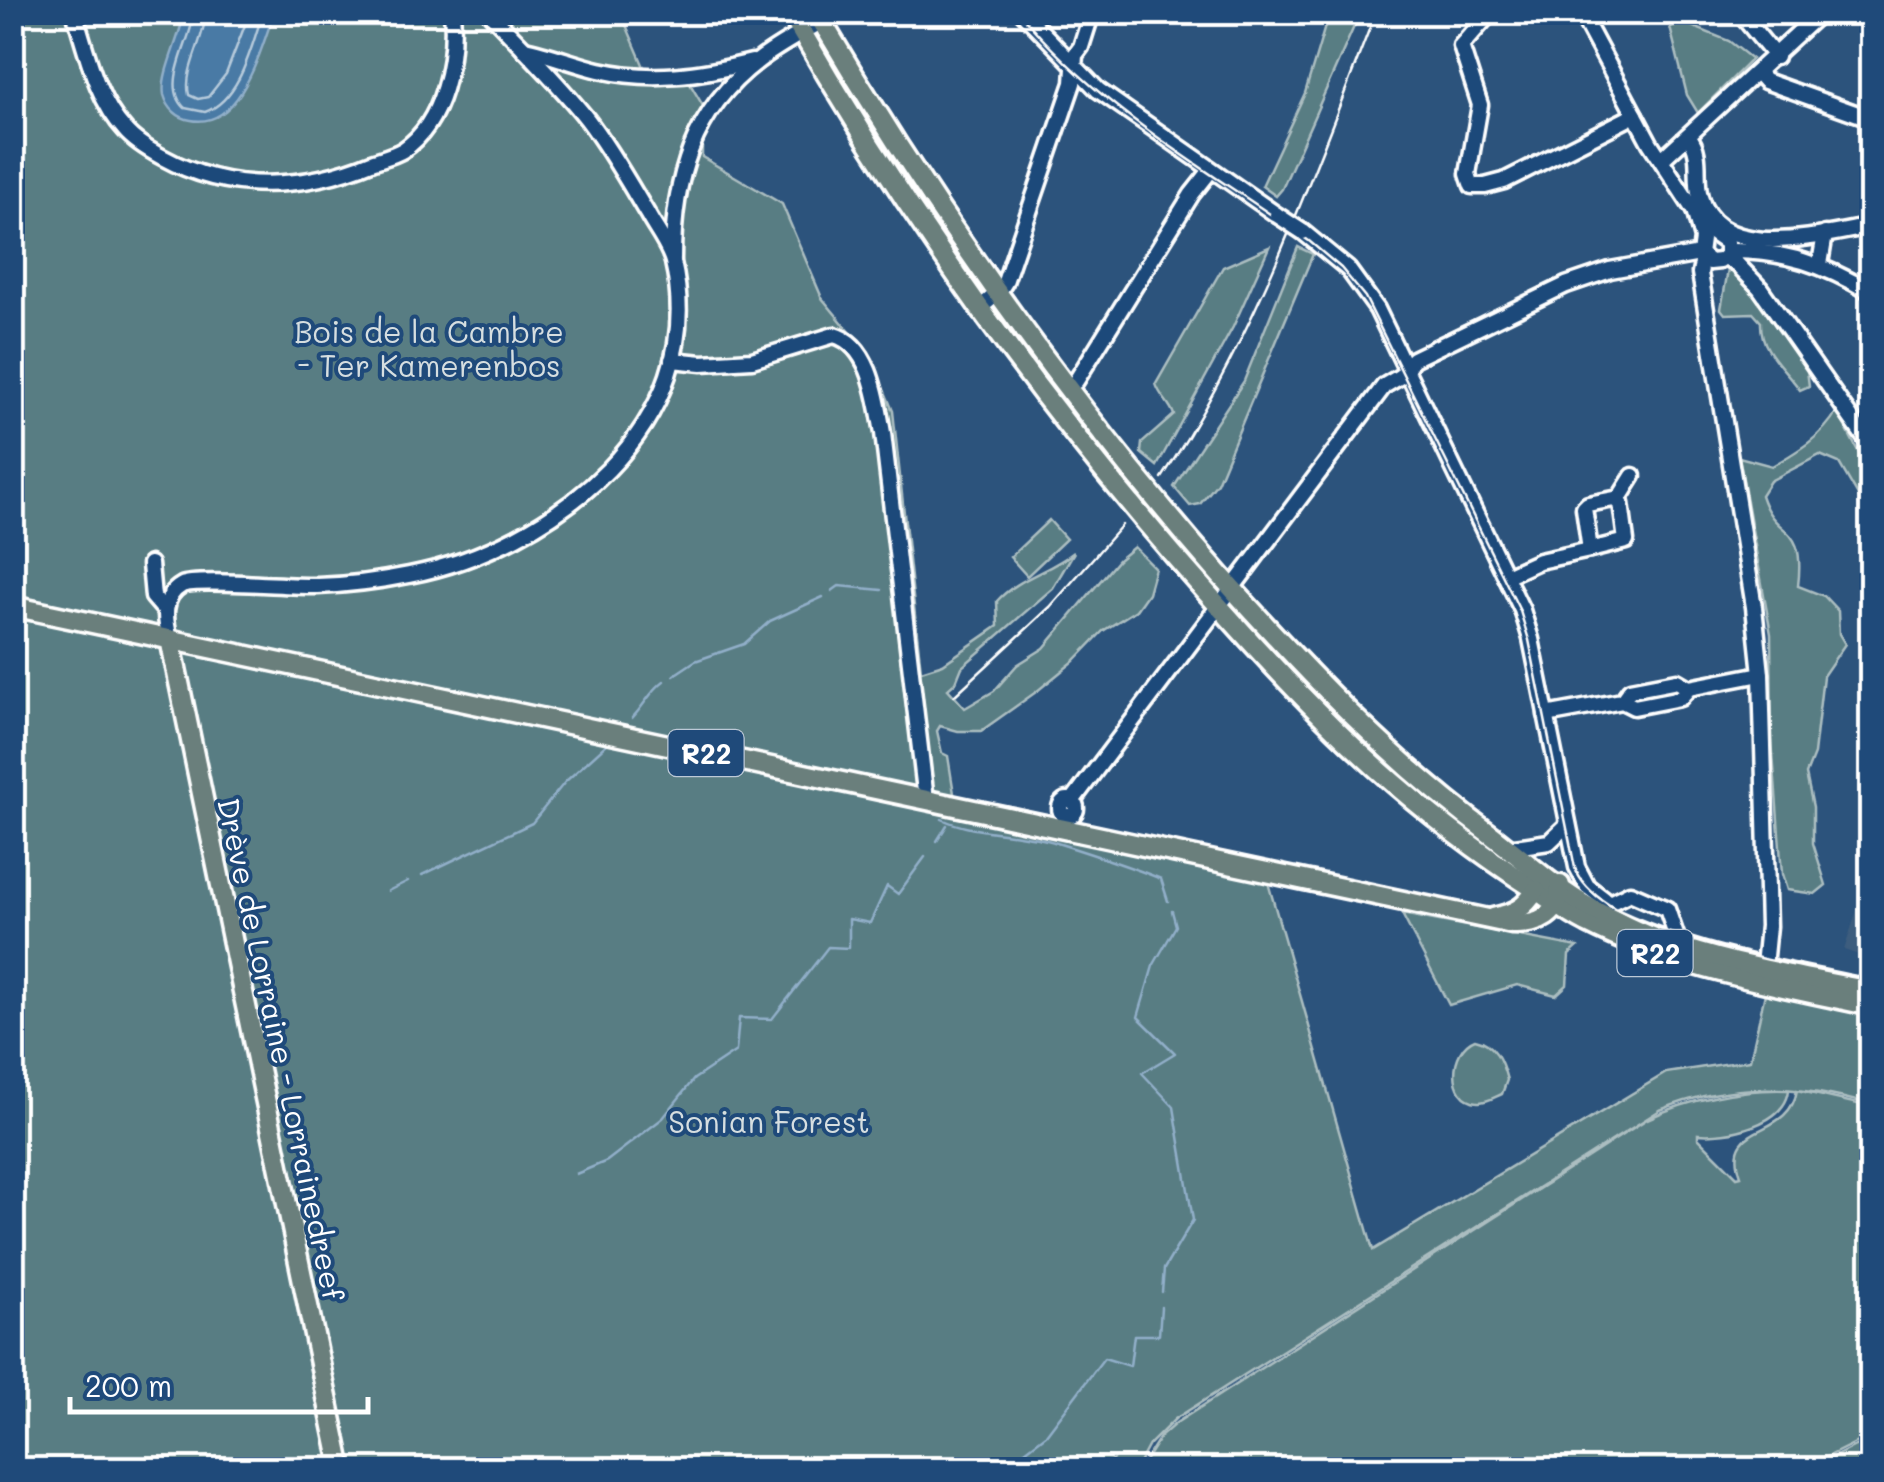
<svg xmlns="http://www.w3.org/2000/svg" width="1884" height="1482" viewBox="0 0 1884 1482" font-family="Mali,sans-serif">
  <rect width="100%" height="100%" fill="#2c537c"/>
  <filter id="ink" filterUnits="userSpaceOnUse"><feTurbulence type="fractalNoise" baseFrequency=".01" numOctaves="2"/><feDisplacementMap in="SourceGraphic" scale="20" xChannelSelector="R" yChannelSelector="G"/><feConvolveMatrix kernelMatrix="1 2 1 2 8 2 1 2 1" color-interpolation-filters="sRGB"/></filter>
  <g filter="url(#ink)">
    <polygon fill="#3c5d7e" points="1860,901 1871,903 1871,959 1844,950"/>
    <g fill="#597d83" stroke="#acbec1" stroke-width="2.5">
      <path d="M12,13H621L644,67L689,82L712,121L702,139V157L782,204L822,298L870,356L893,411L921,671L943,664L998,626L997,601C1018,578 1049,572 1074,552L1053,588L962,667L956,682L948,689L965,708L994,691L1017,665L1044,648L1118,560L1134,547L1155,568L1148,593L1136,610L1103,631L1074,661L1036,692L981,731H958L940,726L937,731L942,753L948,756L956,806L1265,872L1373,1250L1666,1073L1750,1060L1766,989L1871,1014V1105C1799,1084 1731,1081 1660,1110L1175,1419L1149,1445L1136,1469H1108L1113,1459L1096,1470L13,1469Z"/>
      <polygon points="1329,13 1360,13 1282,189 1276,196 1262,186 1305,93"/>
      <polygon points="1684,23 1729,41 1752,59 1698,113 1687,95 1670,27"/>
      <path d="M1269,247L1233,327L1157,466L1141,453L1142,443L1174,415C1170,403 1160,397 1156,384L1223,267Z"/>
      <polygon points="1298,247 1313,254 1217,483 1200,504 1190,506 1174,487 1244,381"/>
      <path d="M1728,270C1754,275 1786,337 1801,359L1807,370L1809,386L1800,390C1784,367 1760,351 1761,322L1753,313L1725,314L1721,309Z"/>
      <polygon points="1000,307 1212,573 1203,582 1078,433 992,312"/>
      <path d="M1837,411L1859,453L1871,468V518L1839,463L1820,455L1770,481L1761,495C1776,542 1806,519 1798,586L1824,596L1838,611L1839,634L1845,644L1823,676L1814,754L1806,774L1813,807V843L1826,885L1815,894L1787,890L1782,874L1772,740L1771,634L1739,457L1772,466C1798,451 1822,437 1837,411Z"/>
      <polygon points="1049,520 1066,539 1027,576 1010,557"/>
      <polygon points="1246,610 1522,864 1516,872 1404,790 1236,619"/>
      <polygon points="1402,914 1578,947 1569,955 1567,985 1556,995 1517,985 1449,1005"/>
      <path d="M1475,1039C1495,1043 1502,1061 1507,1080L1502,1094C1495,1097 1486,1103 1478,1102C1447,1100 1449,1049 1475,1039Z"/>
      <path d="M1789,1090C1785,1125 1726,1137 1698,1134V1138L1737,1177L1741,1176C1721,1119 1789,1141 1797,1090L1871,1107V1435L1803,1469H1140L1160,1437L1176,1423L1647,1119C1689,1099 1743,1088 1789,1090Z"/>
      <polygon points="1871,1438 1871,1469 1810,1469"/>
    </g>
    <path fill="#487aa5" stroke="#91afc9" stroke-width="2.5" d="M184,13H274C261,48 241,130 191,120C178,118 168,109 164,95C160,74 181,36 184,13Z"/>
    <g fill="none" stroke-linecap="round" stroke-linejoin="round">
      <g stroke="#b6cadb" stroke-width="2.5">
        <path d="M194,12C192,42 160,84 185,108L205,112C241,99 252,44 263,12"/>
        <path d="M206,12C205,39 183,70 189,95L198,99L208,97L226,74L250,12"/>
      </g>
      <g stroke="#91afc9" stroke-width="2.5">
        <polyline points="832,591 839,586 882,590"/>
        <polyline points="674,675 695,661 744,644 770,621 823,597"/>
        <path d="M632,718C644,706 651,690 664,681"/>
        <polyline points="624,727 625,726"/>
        <path d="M942,819C975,835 1021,831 1057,843C1092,854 1127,865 1161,879L1168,901"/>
        <polyline points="937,841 947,825"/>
        <polyline points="422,875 532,823 565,782 609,742"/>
        <polyline points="388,891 408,881"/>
        <polyline points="576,1174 607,1161 663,1118 694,1079 736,1051 739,1018 772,1019 828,947 849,948 849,919 870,923 887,886 898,894 925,857"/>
        <polyline points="1162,1292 1164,1269 1193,1220 1174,1107 1142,1073 1175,1053 1138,1017 1153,966 1176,926 1172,911"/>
        <polyline points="1008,1464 1046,1435 1104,1358 1130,1366 1134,1335 1159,1335 1161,1307"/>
      </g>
      <g stroke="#fff" stroke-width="21">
        <g id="minor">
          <path d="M74,12C87,52 96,99 125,130C135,142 149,150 162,157C229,194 305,190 374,161C383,158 395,155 403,150C444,123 456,58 452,12"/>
          <polyline points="1022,12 1098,90 1277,215"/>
          <polyline points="1491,12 1461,46 1480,105 1468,174 1472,186 1485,186 1504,181 1635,115"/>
          <polyline points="1580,12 1650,143 1693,209 1714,234 1727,243 1727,255 1720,261 1710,262 1700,254"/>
          <polyline points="1739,12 1776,57"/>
          <path d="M524,49C550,54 574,64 599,70C652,82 700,75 752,62"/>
          <polyline points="1758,73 1765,81 1872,119"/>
          <path d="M1689,137C1703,154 1694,176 1700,197C1718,265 1824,234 1872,226"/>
          <polyline points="1662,159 1821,12"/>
          <polyline points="1694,210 1702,239 1700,254"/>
          <polyline points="1303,232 1348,269 1377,309 1522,610 1531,639 1577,867 1587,886 1609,903"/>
          <path d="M1728,251C1784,250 1825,265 1872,293"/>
          <polyline points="1703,258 1700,273 1754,607 1761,674 1768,926 1763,976"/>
          <polyline points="1724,258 1737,264 1760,288 1872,448"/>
          <path d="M673,259C673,180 692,111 758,61C782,42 811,29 837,12"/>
          <polyline points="1820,264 1825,234"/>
          <polyline points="981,307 998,293 1005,282 1073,83 1075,55 1081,47 1092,12"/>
          <path d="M672,360L702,363L752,360L834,335C871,345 877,401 883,433L926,800"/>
          <polyline points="1067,389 1076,381 1192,194 1211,170"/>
          <polygon points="1614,499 1621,503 1626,541 1590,550 1584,508 1588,504"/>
          <polyline points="1618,500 1633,476"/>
          <polyline points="150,564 153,597 165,611"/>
          <polyline points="1506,576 1539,561 1590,550"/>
          <path d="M170,639C165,620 161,597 182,585C197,578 293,587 318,586C349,585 379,581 409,575C551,548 711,425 673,262C669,246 656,230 648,215C629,183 610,149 587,119C557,81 522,47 489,12"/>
          <polyline points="1622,701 1630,690 1677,681 1689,688"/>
          <polyline points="1546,715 1622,701 1634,707 1680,698 1689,688 1761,674"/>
          <polyline points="1073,800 1384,386 1401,376 1413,359 1566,285 1610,270 1700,254"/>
          <circle cx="1068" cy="808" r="8"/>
          <polyline points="1508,848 1549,842 1568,824"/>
          <polyline points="1601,907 1630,893 1667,909 1679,944"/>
        </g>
      </g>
      <g stroke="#fff" stroke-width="25">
        <g id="major">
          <path d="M790,12C915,231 1065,437 1234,623C1330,730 1414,811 1536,890C1553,901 1568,914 1587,923C1675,968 1776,985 1872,1006"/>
          <path d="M816,12C934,212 1068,402 1221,576C1305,670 1391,761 1493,836C1523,859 1557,890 1590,908C1676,955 1777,970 1872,991"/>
          <path d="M12,606L1512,924C1539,925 1561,915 1560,885"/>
          <polyline points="170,639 342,1470"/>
          <path d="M1493,918C1515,913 1524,909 1536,890"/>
        </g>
      </g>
      <use href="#minor" stroke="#1f4a7a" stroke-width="14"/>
      <use href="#major" stroke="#6a7f7c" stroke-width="18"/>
      <path stroke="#fff" stroke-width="2.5" d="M1019,12C1098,109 1209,170 1309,241L1341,268L1365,297L1520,611L1529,640L1575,868C1600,937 1804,966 1872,981"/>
      <g stroke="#fff" stroke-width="2.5">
        <path d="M1162,478C1257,335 1313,172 1376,12"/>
        <polyline points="954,696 1050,607 1122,525"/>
      </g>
      <g stroke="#fff" stroke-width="21" stroke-linecap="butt">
        <polyline id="minor-bridge" points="1277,215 1303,232"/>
      </g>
      <use href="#minor-bridge" stroke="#1f4a7a" stroke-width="14"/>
    </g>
  </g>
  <g text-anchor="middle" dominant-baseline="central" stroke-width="8" stroke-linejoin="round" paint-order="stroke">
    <g fill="#1f4a7a" stroke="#bcc9d7" stroke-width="2.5">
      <rect x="668.5" y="730" width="75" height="46" rx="8"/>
      <rect x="1617.5" y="930" width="75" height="46" rx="8"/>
    </g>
    <g font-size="28" font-weight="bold" fill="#fff">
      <text x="706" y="753">R22</text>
      <text x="1655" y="953">R22</text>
    </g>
    <g font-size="30" fill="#d6dee0" stroke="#1f4a7a">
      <text x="429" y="331">Bois de la Cambre<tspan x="429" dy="34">- Ter Kamerenbos</tspan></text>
      <text x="769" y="1121">Sonian Forest</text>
    </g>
    <g font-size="30" fill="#fff" stroke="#1f4a7a">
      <text transform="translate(282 1049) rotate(78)">Drève de Lorraine - Lorrainedreef</text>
    </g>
  </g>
  <rect width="1884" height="1482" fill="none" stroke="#1f4a7a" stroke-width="50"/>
  <rect x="25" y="25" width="1834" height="1432" fill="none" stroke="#fff" stroke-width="4" filter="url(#ink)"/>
  <path d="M70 1397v15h298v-15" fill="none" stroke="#ffffff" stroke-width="5"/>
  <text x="85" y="1397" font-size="30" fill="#ffffff" stroke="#1f4a7a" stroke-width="8" paint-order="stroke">200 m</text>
</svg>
